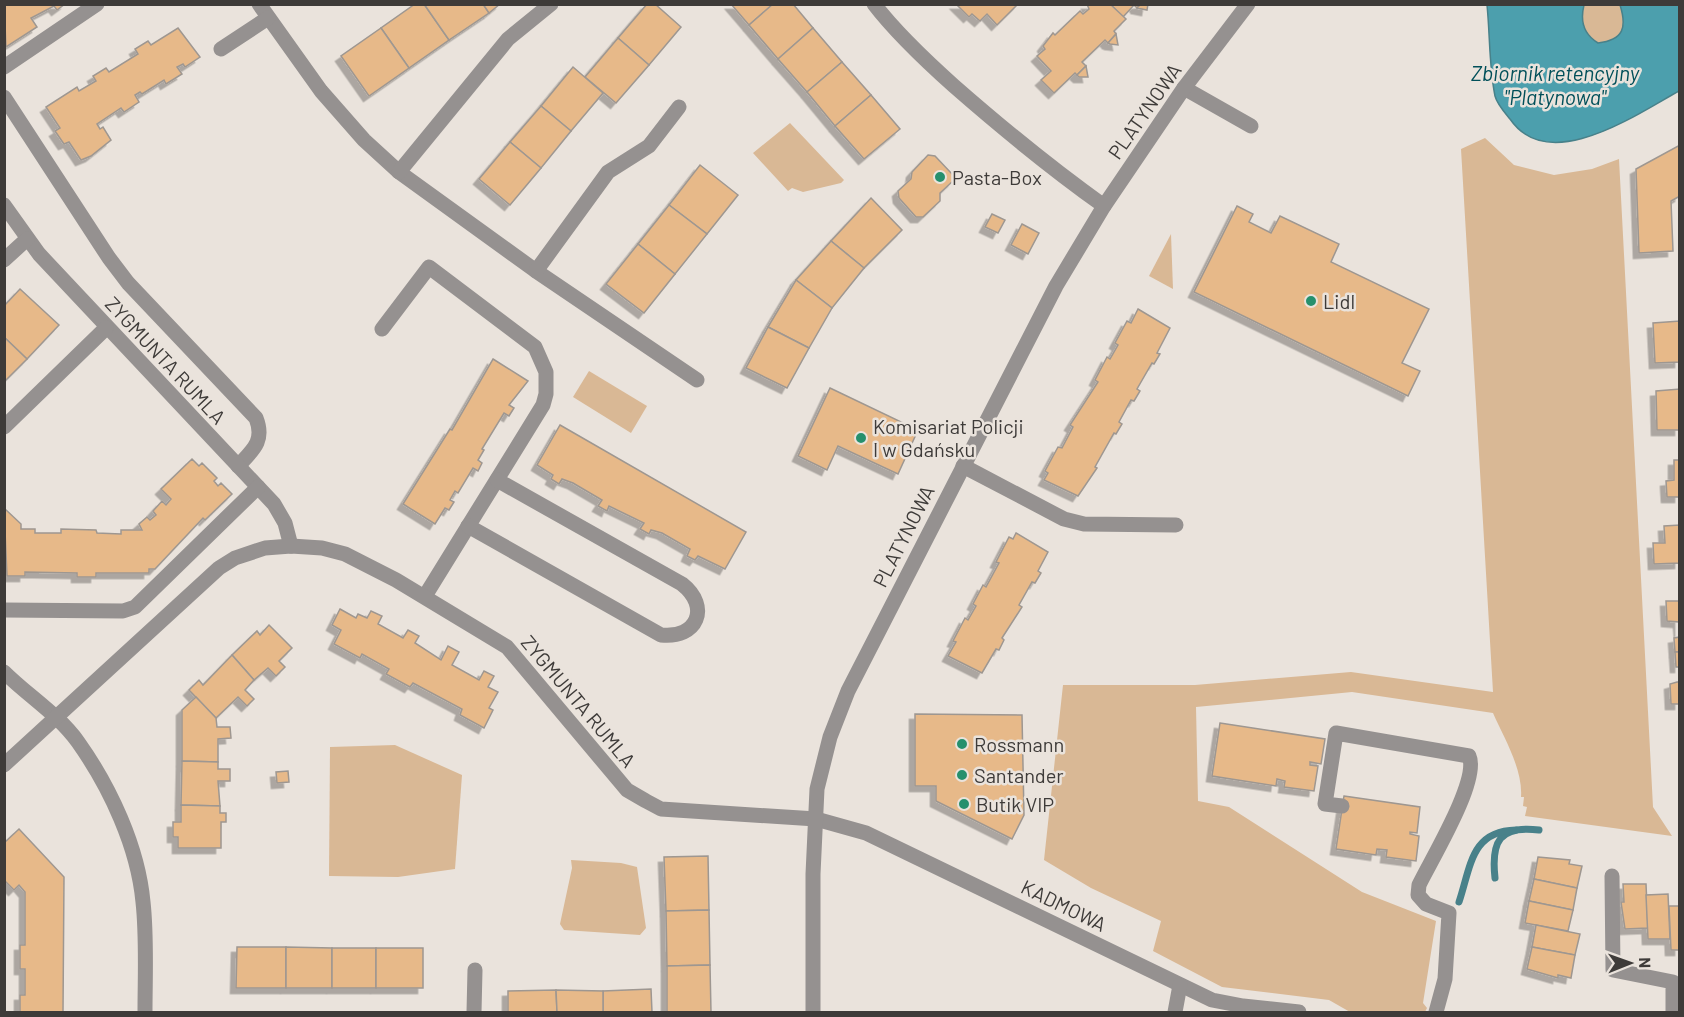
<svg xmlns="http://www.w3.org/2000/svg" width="1684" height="1017" viewBox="0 0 1684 1017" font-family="Barlow,sans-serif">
  <defs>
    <filter id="shadow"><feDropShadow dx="-5.5" dy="5.5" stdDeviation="0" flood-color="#0004"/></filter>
  </defs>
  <rect width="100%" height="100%" fill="#eae3dc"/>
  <g fill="#d9b895">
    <path d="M1584,5H1620C1627,27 1624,40 1598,43C1583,34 1580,21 1584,5Z"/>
    <polygon points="790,123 844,180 841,183 803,192 792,188 788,191 753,153"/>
    <path d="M1485,138L1514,165L1554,175L1592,169L1619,159L1653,807L1672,836L1525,816L1527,807L1523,806L1524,797H1521C1523,769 1504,738 1493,713L1352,692L1196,707L1198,801L1229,807L1362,892L1436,921L1423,1003L1427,1008L1425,1012H1350L1329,1000L1222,987L1153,951L1161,921L1091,888L1044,860L1063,685H1195L1351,672L1493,692L1461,149Z"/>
    <polygon points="1171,234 1173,289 1149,276"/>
    <polygon points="589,371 647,406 631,433 573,397"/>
    <polygon points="395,745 462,775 455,869 398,877 329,876 330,747"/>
    <polygon points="571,860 621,863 637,867 646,928 640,935 564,930 560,924 572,868"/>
  </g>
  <path fill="#4c9fad" stroke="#48818a" stroke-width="1.5" d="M1487,5H1584C1580,21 1583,34 1598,43C1624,40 1627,27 1620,5H1679V91C1637,114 1549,176 1510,119C1505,113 1497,104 1495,96C1489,67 1490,34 1487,5Z"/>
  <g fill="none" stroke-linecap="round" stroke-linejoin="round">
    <g stroke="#48818a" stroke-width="7">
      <path d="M1495,878C1491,842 1499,825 1539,830"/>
      <path d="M1459,902C1471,866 1471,831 1516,830"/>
    </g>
  </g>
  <g fill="#e7b989" stroke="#9e9791" stroke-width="1.5" filter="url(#shadow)">
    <polygon points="4,4 65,4 57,10 54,6 31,18 37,27 6,47"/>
    <polygon points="415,4 424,4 449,40 409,68 381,28"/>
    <polygon points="424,4 483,4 489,13 449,40"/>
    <polygon points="483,4 500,4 489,13"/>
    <polygon points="647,4 655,4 681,27 649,65 618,38"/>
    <polygon points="731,4 773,4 749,25"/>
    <polygon points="773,4 793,4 813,28 778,59 749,25"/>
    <polygon points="956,4 1018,4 997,25 987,14 980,21 972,14 969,17"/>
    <polygon points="1110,4 1141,4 1137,8 1134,5 1123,17"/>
    <polygon points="1110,4 1126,19 1114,31 1116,34 1108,43 1105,40 1082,62 1086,66 1077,75 1075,73 1054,93 1041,80 1051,71 1037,56 1045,49 1043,46 1053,33 1055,35 1080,11 1083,14 1089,9 1087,4"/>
    <polygon points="1141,4 1148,4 1147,10 1137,8"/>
    <polygon points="178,28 200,57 185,67 183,64 177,67 182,74 166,84 164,80 142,94 140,92 135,95 139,102 124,112 121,108 97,124 100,129 103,127 111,140 91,156 81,160 69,142 64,144 55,131 60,128 46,107 77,87 79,91 96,81 93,76 106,68 109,72 138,54 135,49 148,41 151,45"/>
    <polygon points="381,28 409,68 369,96 341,56"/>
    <polygon points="813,28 842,62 807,92 778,59"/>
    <polygon points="1116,34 1118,45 1110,44 1108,43"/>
    <polygon points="618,38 649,65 616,103 585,77"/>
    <polygon points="842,62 871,95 835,126 807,92"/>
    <polygon points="1086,66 1088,77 1079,77 1077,75"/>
    <polygon points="573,67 603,93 571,131 541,106"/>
    <polygon points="871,95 900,129 864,159 835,126"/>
    <polygon points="541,106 571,131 541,168 510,142"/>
    <polygon points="510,142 541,168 510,205 479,179"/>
    <polygon points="1680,145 1680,196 1671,201 1673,251 1639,253 1636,169"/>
    <polygon points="928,155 935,156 953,175 953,181 940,193 940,201 923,217 916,217 899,198 898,191 911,179 912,172"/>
    <polygon points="700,165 738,195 707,234 669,205"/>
    <polygon points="871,198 902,230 864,268 831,241"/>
    <polygon points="669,205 707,234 675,274 638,244"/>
    <polygon points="1237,206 1253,214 1249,222 1271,233 1280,216 1339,244 1331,262 1429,309 1402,363 1420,371 1408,396 1194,292"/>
    <polygon points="992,214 1005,220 998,233 985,227"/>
    <polygon points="1022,224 1039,233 1028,254 1011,245"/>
    <polygon points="831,241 864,268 832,308 796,280"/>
    <polygon points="638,244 675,274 644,313 606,284"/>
    <polygon points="796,280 832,308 809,348 768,327"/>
    <polygon points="20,289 59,325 27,359 4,337 4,306"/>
    <polygon points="1138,309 1170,328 1157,353 1160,354 1154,364 1152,363 1137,389 1140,391 1134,401 1131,400 1119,422 1122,424 1116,434 1114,433 1095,467 1097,468 1078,496 1044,480 1048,473 1045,471 1058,447 1062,448 1073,427 1070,425 1098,382 1095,380 1107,357 1110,359 1118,345 1115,343 1127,321 1131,323"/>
    <polygon points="1680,321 1680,362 1655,363 1653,323"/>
    <polygon points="768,327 809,348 787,388 746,368"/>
    <polygon points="4,337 27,359 4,382"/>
    <polygon points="493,359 528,381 509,405 514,408 509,416 504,413 482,449 484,450 478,460 482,463 478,471 473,468 458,493 455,491 450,500 454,502 449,510 445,508 435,524 403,504 450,429 452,430"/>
    <polygon points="830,388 918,430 898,474 838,446 827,470 798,456"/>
    <polygon points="1680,389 1680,430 1657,430 1656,391"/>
    <polygon points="560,425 746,532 725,569 698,556 695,560 687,556 690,549 662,533 651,530 649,534 640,529 644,523 609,506 607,511 598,506 602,500 573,483 562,479 559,484 551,479 553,475 537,465"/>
    <polygon points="192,459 199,466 202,463 217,478 214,481 218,486 221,483 232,494 205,520 203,518 155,569 149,569 149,573 96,573 96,577 77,577 77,573 25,572 25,576 7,576 4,508 21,524 21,529 35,529 35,533 61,533 61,529 96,530 97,533 121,534 121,530 142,530 139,524 147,517 150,520 156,515 153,511 162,501 166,505 171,499 161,489"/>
    <polygon points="1674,460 1680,460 1680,497 1667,497 1666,481 1674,480"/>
    <polygon points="1680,525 1680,563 1654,564 1653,543 1665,543 1664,526"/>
    <polygon points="1016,533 1048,552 1038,571 1041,573 1035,583 1032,582 1019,605 1022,607 1002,638 1004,640 999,650 996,649 982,673 948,656 956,642 953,641 965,618 968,620 976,606 973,604 983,585 986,587 999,563 996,562 1009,537 1013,539"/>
    <polygon points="1666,601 1680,601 1680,635 1679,622 1667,621"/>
    <polygon points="340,609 356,618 358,614 367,618 371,611 382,616 378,624 403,638 408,630 419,636 415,643 441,660 448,646 459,652 452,665 479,680 484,671 494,676 488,687 498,692 489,708 493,710 484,728 460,715 462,709 413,683 410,687 386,674 389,669 362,654 360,658 334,644 341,630 332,625"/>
    <polygon points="269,625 292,648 279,661 285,667 276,676 268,668 254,680 232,655 257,631 260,635"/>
    <polygon points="1680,637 1680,652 1675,652 1674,638"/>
    <polygon points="1675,652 1680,652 1680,667 1676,667"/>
    <polygon points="232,655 254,680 245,690 254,699 247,706 238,697 216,718 189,690 199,680 203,685"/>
    <polygon points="1677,682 1680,682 1680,704 1671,704 1670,684"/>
    <polygon points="196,697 216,718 217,727 230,727 231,738 218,739 218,762 182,761 182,710"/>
    <polygon points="915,714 1022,715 1024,815 1012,839 936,801 936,786 915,786"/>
    <polygon points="1220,723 1325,739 1321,764 1310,762 1310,765 1318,766 1314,791 1284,787 1285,781 1277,779 1276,786 1212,776"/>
    <polygon points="182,761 218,762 218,769 230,769 230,781 218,781 220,806 181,805"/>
    <polygon points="288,771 289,782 277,783 276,772"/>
    <polygon points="1344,796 1420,807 1417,833 1410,832 1410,834 1419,836 1416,861 1386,857 1387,850 1377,849 1376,855 1336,849"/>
    <polygon points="181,805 220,806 220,813 226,813 226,822 221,822 221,848 178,848 178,837 173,837 173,822 181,822"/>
    <polygon points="19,829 64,877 63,1012 20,1012 20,995 25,995 25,969 20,969 20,945 25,945 25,892 19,885 14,890 4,880 4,843"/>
    <polygon points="708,856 709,910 666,911 664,857"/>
    <polygon points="1538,857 1570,860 1569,864 1582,866 1577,888 1534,879"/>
    <polygon points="1534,879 1577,888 1573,910 1529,901"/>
    <polygon points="1623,884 1646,884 1648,928 1625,929 1621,902 1624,902"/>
    <polygon points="1668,894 1670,939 1648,939 1646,895"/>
    <polygon points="1529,901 1573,910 1568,931 1525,923"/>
    <polygon points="1669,906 1680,906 1680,950 1671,950"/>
    <polygon points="709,910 710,965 667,966 666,911"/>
    <polygon points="1536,925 1580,934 1575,955 1532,947"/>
    <polygon points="237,947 286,947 286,988 236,988"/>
    <polygon points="286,947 332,948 332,988 286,988"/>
    <polygon points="1532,947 1575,955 1571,978 1558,975 1558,978 1527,969"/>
    <rect x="332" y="948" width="44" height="40"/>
    <rect x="376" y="948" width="47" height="40"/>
    <polygon points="710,965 711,1012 667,1012 667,966"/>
    <polygon points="651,989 652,1012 603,1012 603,991"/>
    <polygon points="556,990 557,1012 508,1012 508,991"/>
    <polygon points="556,990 603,991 603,1012 557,1012"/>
  </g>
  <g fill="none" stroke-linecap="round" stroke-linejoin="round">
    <g stroke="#959190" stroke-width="15">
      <polyline points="259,4 321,91 364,140 399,172 536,271 697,380"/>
      <path d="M874,4C897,34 926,61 954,86C1002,128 1052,169 1104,206"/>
      <polyline points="221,49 268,18"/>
      <polyline points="4,67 97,4"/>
      <polyline points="1184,88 1251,126"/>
      <path d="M4,97L109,258L128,283L256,418C265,441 253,450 238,466"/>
      <polyline points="399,172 508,39 551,4"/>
      <polyline points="4,205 39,254 274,504 285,523 291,546"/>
      <polyline points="4,260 27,239"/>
      <polyline points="536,271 608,172 649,146 679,107"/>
      <polyline points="382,329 429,267 535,347 546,372 546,394 543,405 425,596"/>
      <polyline points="4,427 106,328"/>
      <polyline points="963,466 1064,519 1084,524 1176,525"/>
      <path d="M468,526L661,635C697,639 711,607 682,584L497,480"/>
      <polyline points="4,610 123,611 135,607 258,487"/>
      <path d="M4,672C27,695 59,715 78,742C110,787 138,847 143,902C147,938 145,976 145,1012"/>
      <polyline points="4,765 219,568 235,558 265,548 291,546 322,548 345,554 396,580 507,647 627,790 646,801 661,809 816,819 866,833 1212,1000 1243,1006 1299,1012"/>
      <path d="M1342,806L1325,804L1336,733L1469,756C1480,780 1431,860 1419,885L1418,895L1426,904L1449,913L1445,979L1436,1012"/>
      <polyline points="1612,876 1613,970 1673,982 1673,1012"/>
      <polyline points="474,1012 475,970"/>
      <polyline points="813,1012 813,874 817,789 830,737 848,691 1056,286 1104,206 1184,88 1248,4"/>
      <polyline points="1175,1012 1180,985"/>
    </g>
  </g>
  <g fill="#26906d" stroke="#eae3dc" stroke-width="2">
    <circle cx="940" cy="177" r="6"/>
    <circle cx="1311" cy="301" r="6"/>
    <circle cx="861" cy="438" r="6"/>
    <circle cx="962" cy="744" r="6"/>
    <circle cx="962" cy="775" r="6"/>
    <circle cx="964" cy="804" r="6"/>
  </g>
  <g text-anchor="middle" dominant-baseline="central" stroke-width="5" stroke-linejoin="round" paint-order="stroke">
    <g font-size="20" fill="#3e3b39" stroke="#eae3dc">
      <text transform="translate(1144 111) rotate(-55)">PLATYNOWA</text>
      <text transform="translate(166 360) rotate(47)">ZYGMUNTA RUMLA</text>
      <text transform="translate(903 536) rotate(-63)">PLATYNOWA</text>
      <text transform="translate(579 701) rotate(50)">ZYGMUNTA RUMLA</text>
      <text transform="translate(1064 905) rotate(26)">KADMOWA</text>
    </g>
    <g font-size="20" fill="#3e3b39" stroke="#eae3dc" text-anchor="start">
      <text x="952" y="177">Pasta-Box</text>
      <text x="1323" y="301">Lidl</text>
      <text x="873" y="426">Komisariat Policji<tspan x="873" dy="23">I w Gdańsku</tspan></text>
      <text x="974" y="744">Rossmann</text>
      <text x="974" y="775">Santander</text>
      <text x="976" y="804">Butik VIP</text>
    </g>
    <g font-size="21" font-style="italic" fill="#004f59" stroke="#eae3dc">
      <text x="1555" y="72">Zbiornik retencyjny<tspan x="1555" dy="24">"Platynowa"</tspan></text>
    </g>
  </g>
  <rect width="1684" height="1017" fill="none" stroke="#3e3b39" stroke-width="12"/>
  <g transform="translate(1630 963) rotate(89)" stroke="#eae3dc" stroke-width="4.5" paint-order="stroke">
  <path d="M0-4.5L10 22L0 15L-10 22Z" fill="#3e3b39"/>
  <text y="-9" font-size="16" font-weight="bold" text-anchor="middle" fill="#3e3b39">N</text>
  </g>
</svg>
